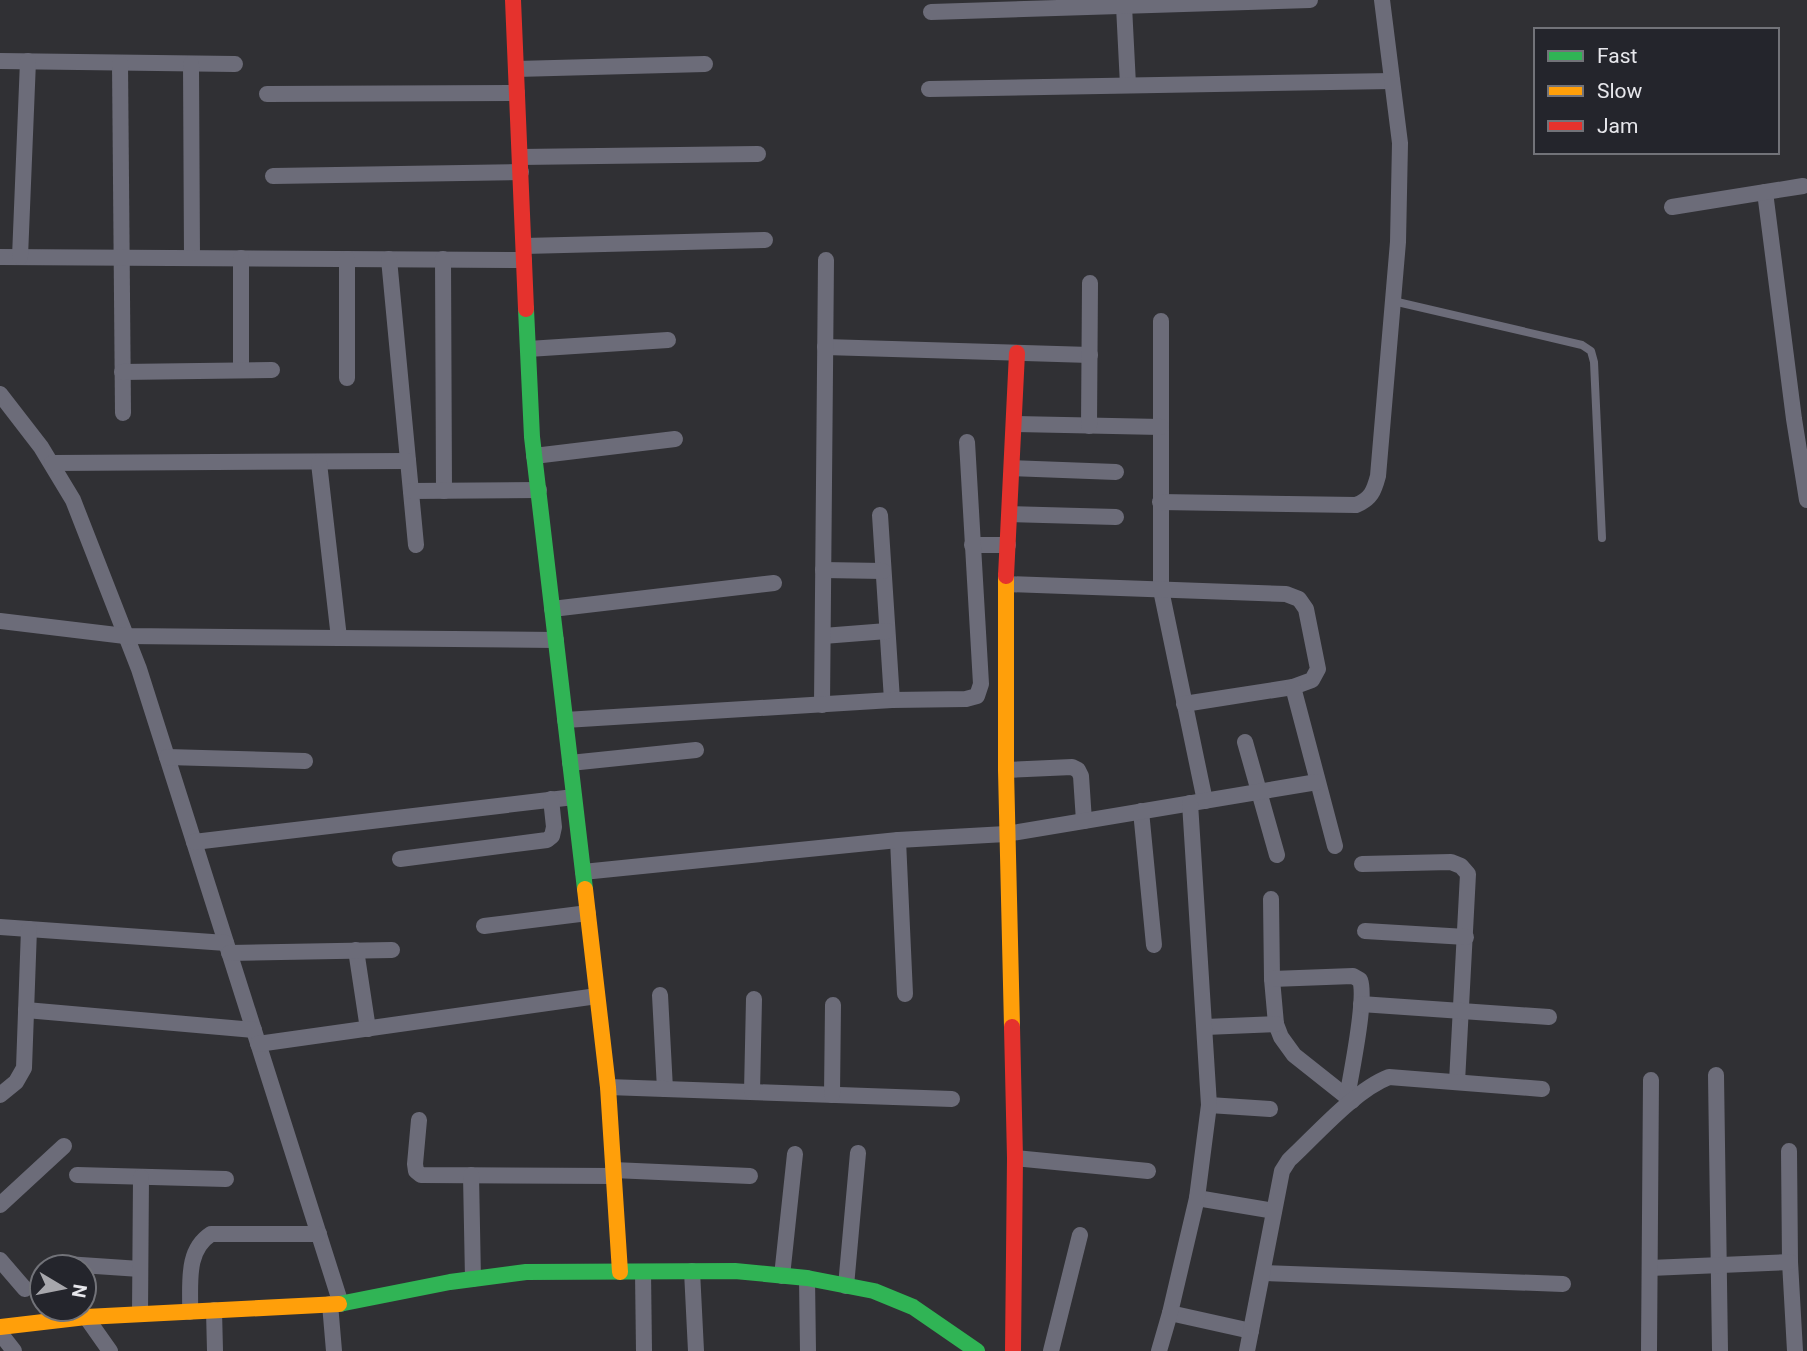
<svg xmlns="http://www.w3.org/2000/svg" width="1807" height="1351" viewBox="0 0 1807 1351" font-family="Roboto,sans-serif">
  <rect width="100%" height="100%" fill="#303034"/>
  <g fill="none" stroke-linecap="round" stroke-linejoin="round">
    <polyline stroke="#6c6c79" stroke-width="8" points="1393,301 1582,345 1591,351 1594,362 1602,538"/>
    <g stroke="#6c6c79" stroke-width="16">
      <polyline points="1124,6 1128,85"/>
      <polyline points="931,12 1310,0"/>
      <polyline points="0,61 235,64"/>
      <polyline points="120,63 123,413"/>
      <polyline points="191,64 192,258"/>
      <polyline points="516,69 705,64"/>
      <polyline points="929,89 1392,81"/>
      <polyline points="267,94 517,93"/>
      <polyline points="520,157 758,154"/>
      <polyline points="273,176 521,172"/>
      <polyline points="1765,192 1794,419 1807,500"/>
      <polyline points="1672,207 1803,186"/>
      <polyline points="524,246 765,240"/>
      <polyline points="0,257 524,260"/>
      <polyline points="20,257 28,61"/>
      <polyline points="389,259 416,545"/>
      <polyline points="443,259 444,491"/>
      <polyline points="1161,321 1161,590 1205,801"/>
      <polyline points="825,347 1090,355"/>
      <polyline points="528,349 668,340"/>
      <polyline points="241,370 241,258"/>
      <polyline points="122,372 272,370"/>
      <polyline points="347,378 347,259"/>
      <polyline points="0,394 41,447 73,500 139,669 341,1304"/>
      <polyline points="1014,424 1161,427"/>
      <polyline points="1089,426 1090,283"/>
      <polyline points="534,456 675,439"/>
      <polyline points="52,463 408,461"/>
      <polyline points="319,463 339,638"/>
      <polyline points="1012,468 1116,472"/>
      <polyline points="411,491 539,490"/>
      <path d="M1160,502L1356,505C1371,499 1374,491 1378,476L1398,242L1400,143L1382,0"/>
      <polyline points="1010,514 1116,517"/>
      <polyline points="880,515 892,700"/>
      <polyline points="972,545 1008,545"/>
      <polyline points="823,570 883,571"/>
      <polyline points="1006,584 1286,594 1299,599 1306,609 1318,669 1312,680 1293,687 1184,704"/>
      <polyline points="552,609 774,583"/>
      <polyline points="0,621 125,636 556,640"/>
      <polyline points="823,636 887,631"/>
      <polyline points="1293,687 1335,846"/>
      <polyline points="822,705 826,260"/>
      <polyline points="565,720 892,700 966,699 977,696 981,684 967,442"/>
      <polyline points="1245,742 1277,855"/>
      <polyline points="167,757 305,761"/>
      <polyline points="570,763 696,750"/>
      <polyline points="1006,770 1072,767 1078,770 1081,776 1084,821"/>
      <polyline points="1141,811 1154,945"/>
      <polyline points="898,840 905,994"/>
      <polyline points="194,842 574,797"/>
      <polyline points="400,859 547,840 552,836 554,827 551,799"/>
      <polyline points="1362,864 1451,862 1461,866 1468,874 1457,1082"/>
      <polyline points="583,872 898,840 1006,834 1317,782"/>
      <polyline points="1271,899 1272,979 1276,1024 1281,1037 1294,1055 1352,1101"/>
      <polyline points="484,926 588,913"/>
      <polyline points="0,927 226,943"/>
      <polyline points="1365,931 1466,937"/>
      <polyline points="356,950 368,1029"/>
      <polyline points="229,953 392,950"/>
      <path d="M1272,979L1353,976L1360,980C1367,999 1351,1073 1347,1098"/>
      <polyline points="660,995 665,1089"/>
      <polyline points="1361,1004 1549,1017"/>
      <polyline points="26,1010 254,1030"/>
      <polyline points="1205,1027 1276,1024"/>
      <polyline points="258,1044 597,996"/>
      <polyline points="1716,1075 1720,1351"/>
      <polyline points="608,1087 952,1099"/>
      <polyline points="752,1092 754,999"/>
      <polyline points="0,1095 16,1082 24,1068 29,929"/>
      <polyline points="832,1095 833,1005"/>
      <polyline points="1209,1105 1270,1109"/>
      <polyline points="419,1120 415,1164 416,1171 421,1175 614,1176"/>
      <polyline points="1789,1151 1790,1262 1795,1351"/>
      <polyline points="1015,1158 1148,1171"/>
      <polyline points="613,1170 750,1176"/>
      <polyline points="77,1175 226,1179"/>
      <polyline points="471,1175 473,1279"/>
      <polyline points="1197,1198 1274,1211"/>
      <polyline points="0,1205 64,1146"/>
      <polyline points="0,1260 25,1289"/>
      <polyline points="66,1264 140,1269"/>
      <polyline points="1650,1268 1790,1262"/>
      <polyline points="692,1271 696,1351"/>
      <polyline points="643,1272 644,1351"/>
      <polyline points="1263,1273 1563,1284"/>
      <polyline points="782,1276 795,1154"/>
      <polyline points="807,1278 808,1351"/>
      <polyline points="846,1286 858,1153"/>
      <polyline points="330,1304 334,1351"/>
      <polyline points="214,1310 215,1351"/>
      <path d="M190,1312C191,1284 185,1251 211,1234H319"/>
      <polyline points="1170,1313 1251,1331"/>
      <polyline points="140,1314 141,1177"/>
      <polyline points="86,1317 110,1351"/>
      <polyline points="0,1333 14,1351"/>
      <polyline points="1051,1351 1080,1235"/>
      <polyline points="1159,1351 1170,1313 1197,1198 1209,1105 1190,803"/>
      <path d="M1247,1351L1282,1171L1289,1160C1316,1135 1355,1090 1389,1077L1542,1089"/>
      <polyline points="1649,1351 1651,1080"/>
    </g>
    <g stroke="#30b455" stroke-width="16">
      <polyline points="526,309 532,437 585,889"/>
      <polyline points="339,1304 450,1282 526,1272 735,1271 807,1278 874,1291 913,1307 977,1351"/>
    </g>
    <g stroke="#ff9f0a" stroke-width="16">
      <polyline points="1006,576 1006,770 1012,1027"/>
      <polyline points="585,889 608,1087 620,1272"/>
      <polyline points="0,1327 86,1317 339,1304"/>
    </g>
    <g stroke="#e5322d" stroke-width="16">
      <polyline points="513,0 526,309"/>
      <polyline points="1006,576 1017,353"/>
      <polyline points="1012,1027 1015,1158 1013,1351"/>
    </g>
  </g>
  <rect x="1534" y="28" width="245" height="126" fill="#24252c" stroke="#727379" stroke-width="2"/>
  <rect x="1548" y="51" width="35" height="10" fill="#30b455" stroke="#727379" stroke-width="2"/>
  <text x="1597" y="63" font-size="21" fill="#e7e7ec">Fast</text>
  <rect x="1548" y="86" width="35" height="10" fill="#ff9f0a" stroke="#727379" stroke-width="2"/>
  <text x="1597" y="98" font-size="21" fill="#e7e7ec">Slow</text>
  <rect x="1548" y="121" width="35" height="10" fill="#e5322d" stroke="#727379" stroke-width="2"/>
  <text x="1597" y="133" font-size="21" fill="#e7e7ec">Jam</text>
  <g transform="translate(63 1288) rotate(100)"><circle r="33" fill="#24252c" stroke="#727379" stroke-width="2"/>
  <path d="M0-5L12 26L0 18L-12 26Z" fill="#a7a7ac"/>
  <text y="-10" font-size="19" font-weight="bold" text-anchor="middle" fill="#e7e7ec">N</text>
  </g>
</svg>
